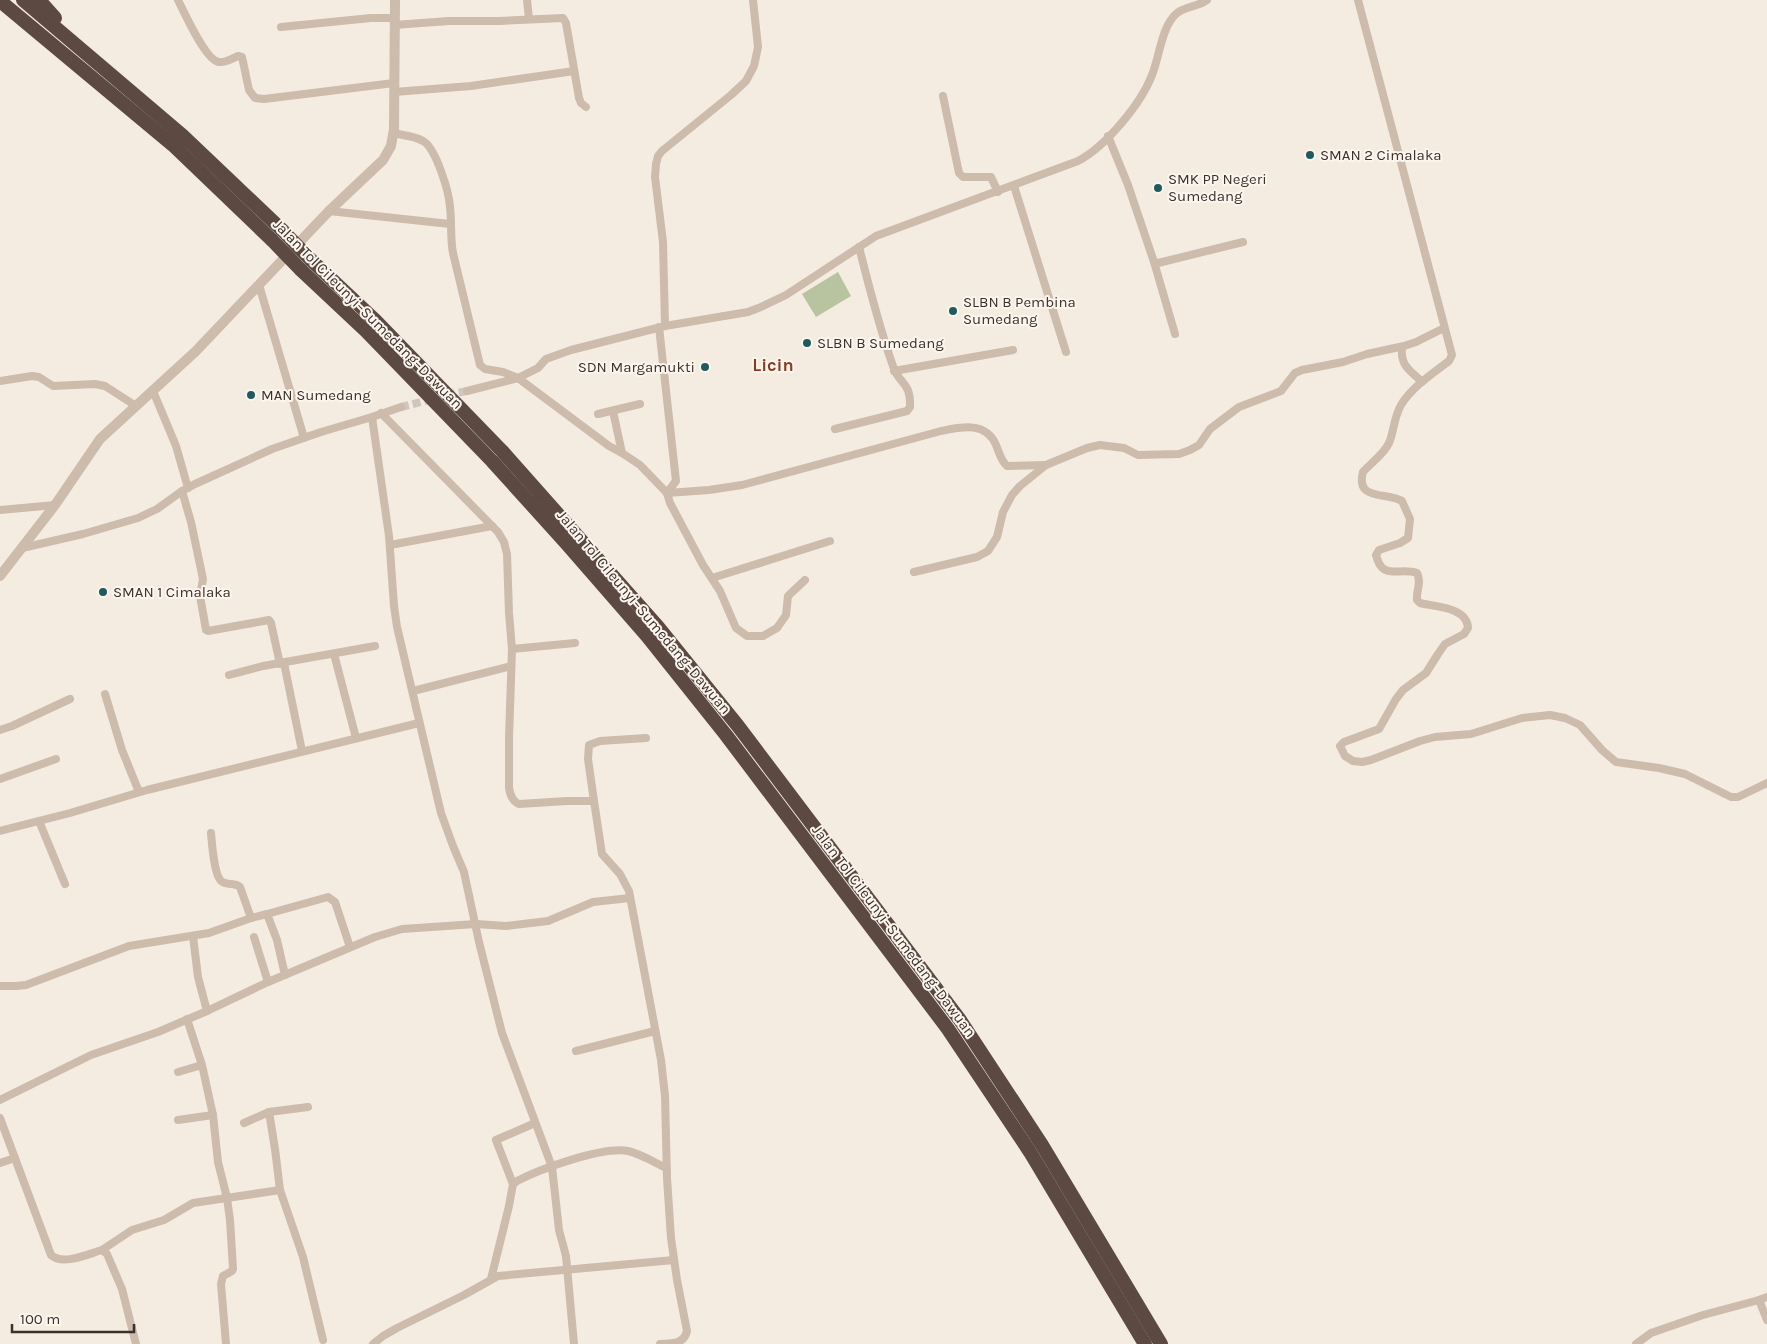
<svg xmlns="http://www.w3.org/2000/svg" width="1767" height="1344" viewBox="0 0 1767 1344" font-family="Karla,sans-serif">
  <rect width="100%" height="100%" fill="#f4ebe1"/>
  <polygon fill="#b8c4a0" points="838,272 851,296 816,317 802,294"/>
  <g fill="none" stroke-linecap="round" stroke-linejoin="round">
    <g stroke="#cfc6bd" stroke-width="8" stroke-dasharray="8 4" stroke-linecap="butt">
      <polyline points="447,395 467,391"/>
      <polyline points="401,407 433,399"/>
    </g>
    <g stroke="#cdbbac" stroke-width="8">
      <path d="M178,0C184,12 206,61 219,62C225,63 233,58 238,56L242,57L249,90L255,98L264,99L394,83"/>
      <polyline points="527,0 529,19"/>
      <path d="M1358,0L1452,355L1449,361C1432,374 1412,387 1401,405C1394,417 1394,431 1389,443C1384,454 1372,462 1363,472C1355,501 1387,492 1402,501L1410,519L1408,538L1400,543L1379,550L1376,555C1382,581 1399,567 1417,573C1422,583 1416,590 1417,600L1420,603C1436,607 1467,607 1468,628L1464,634L1445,644L1438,654L1426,673L1403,690L1396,699L1379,729L1344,742L1340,746L1345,756L1353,761L1362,762L1371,760L1420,741L1435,737L1471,734L1522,718L1550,715L1565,718L1580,725L1602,750L1616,762L1659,768L1685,774L1731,797H1738L1767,783"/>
      <polyline points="394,25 449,21 500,21 563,18 566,23 579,98 581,103 586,107"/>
      <polyline points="281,27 371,18 394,18"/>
      <polyline points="394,92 471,86 574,71"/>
      <polyline points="943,96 959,173 963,177 991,177 998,192"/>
      <path d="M393,133C402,135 415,136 423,141C436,148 449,192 450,207C452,223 450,238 453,253L480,365L485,369L503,372L518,378L609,446L622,453"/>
      <polyline points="1108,136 1128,185 1154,262 1158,263 1243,242"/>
      <polyline points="1014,186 1066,352"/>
      <polyline points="329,211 450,224"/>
      <polyline points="1154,262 1175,334"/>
      <polyline points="259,285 304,438"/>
      <polyline points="665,326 663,242 655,177 656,164 658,156 662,151 731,95 746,81 754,66 758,47 753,0"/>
      <polyline points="659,327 676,481 667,493 670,503 703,565 720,591 736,628 747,636 763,636 777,628 786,615 788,596 805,580"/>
      <path d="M1402,347C1400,366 1410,370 1422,382"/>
      <polyline points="894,371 1013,350"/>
      <polyline points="0,381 32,376 39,377 53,386 95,384 105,386 136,406"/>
      <polyline points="153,391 176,446 188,488"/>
      <path d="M467,391L518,378L538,368L546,359L571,350L665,326L748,312L761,307L786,295L876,236L1078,161C1105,147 1141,104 1152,75C1159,58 1162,26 1176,14C1184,6 1198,7 1207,0"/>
      <path d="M613,411L622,453L640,465L667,493L709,490L742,485L941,431C961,427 986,421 996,445C999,452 1001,461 1007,466L1046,465"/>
      <path d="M381,413L498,532L504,542L507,554L509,613L512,649L509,738V788C510,794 513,802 519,804L567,801H594L602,854L620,874L629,891L661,1060L665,1096L667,1178L671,1238L677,1280L687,1331C684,1344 672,1344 660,1344"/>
      <polyline points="598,414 640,404"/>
      <polyline points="372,417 389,536 394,606 397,627 441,813 453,846 464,872 479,942 502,1033 552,1167 559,1230 566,1256 574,1344"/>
      <path d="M835,429L907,411L910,407C911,381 899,385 893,366C879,327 869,287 859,247"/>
      <polyline points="182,491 191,522 203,579 200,596 206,630 208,631 269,620 271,623 280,664"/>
      <polyline points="0,510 55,505"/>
      <polyline points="390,545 492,526"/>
      <polyline points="22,548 83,534 138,518 157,509 182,491 195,484 272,449 321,432 372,417 401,407"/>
      <polyline points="914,572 977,557 988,551 997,537 1003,512 1012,495 1020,486 1046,465 1087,448 1100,445 1124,448 1138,455 1179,454 1190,450 1199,445 1210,429 1239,407 1281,391 1295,373 1302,370 1343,362 1367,354 1404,346 1416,342 1444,328"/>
      <polyline points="712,578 830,541"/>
      <polyline points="512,649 575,643"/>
      <polyline points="334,654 356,738"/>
      <polyline points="284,663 302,751"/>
      <polyline points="229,675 263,666 375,646"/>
      <polyline points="413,691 511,666"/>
      <polyline points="105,694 122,750 139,792"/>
      <polyline points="0,730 12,726 70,699"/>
      <polyline points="0,779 56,759"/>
      <polyline points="594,801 588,759 589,745 600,741 646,738"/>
      <polyline points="39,821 65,884"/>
      <polyline points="0,831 70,813 147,790 419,723"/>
      <path d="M211,833C212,844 214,874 221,881C227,886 235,882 240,887L251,918"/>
      <polyline points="267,914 328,897 335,902 350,947"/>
      <polyline points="193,936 198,977 207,1011"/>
      <polyline points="254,937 268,982"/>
      <polyline points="0,986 16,986 26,985 129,946 209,933 251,918 267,914 277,940 285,975"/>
      <polyline points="187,1019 202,1065 213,1115 218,1162 227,1198 230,1220 233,1269 232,1271 223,1276 221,1284 226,1344"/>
      <polyline points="576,1051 655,1031"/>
      <polyline points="178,1072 202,1065"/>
      <polyline points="0,1100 91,1055 158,1032 207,1011 268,982 375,937 402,929 476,924 506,926 548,921 593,902 630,898"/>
      <polyline points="269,1112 275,1149 280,1190 303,1257 323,1340"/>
      <path d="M0,1118L51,1255C63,1266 88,1254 102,1250L107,1254L122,1289L136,1344"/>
      <polyline points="178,1120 213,1115"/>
      <polyline points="244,1123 269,1112 308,1107"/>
      <polyline points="0,1163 15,1158"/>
      <polyline points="513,1184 496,1140 535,1123"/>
      <polyline points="102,1250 132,1230 164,1220 193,1203 280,1190"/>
      <path d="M491,1279L509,1206L513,1184L517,1181C540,1169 603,1146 628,1151C641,1154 654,1162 666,1168"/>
      <polyline points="1759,1300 1767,1320"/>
      <polyline points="373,1344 383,1336 397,1328 464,1295 498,1276 674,1260"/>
      <polyline points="1636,1344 1651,1333 1703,1315 1759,1300 1767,1297"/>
    </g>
    <polyline stroke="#cdbbac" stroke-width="10" points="0,576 55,505 100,439 196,351 329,211 383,160 391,146 394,129 395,0"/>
    <g stroke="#5c4a42" stroke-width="14">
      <polyline points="23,0 182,135 282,230"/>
      <polyline points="39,0 55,18"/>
      <polyline points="0,1 173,145 272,240"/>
      <polyline points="311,260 376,321 502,451 658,627 738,726 960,1020 1042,1145 1161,1344"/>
      <polyline points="301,270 366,331 492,461 567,544 647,636 726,735 948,1029 1030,1152 1145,1344"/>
    </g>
    <g stroke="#5c4a42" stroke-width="14">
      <polyline points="282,230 311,260"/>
      <polyline points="272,240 301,270"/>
    </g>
  </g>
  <g fill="#1f5a5e" stroke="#fbf5ee" stroke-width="2">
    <circle cx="1310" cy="155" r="5"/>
    <circle cx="1158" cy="188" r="5"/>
    <circle cx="953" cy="311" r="5"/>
    <circle cx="807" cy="343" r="5"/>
    <circle cx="705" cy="367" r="5"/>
    <circle cx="251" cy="395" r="5"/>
    <circle cx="103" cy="592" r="5"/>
  </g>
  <g text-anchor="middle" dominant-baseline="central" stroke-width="4" stroke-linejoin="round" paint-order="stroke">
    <g font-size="15" fill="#3b302b" stroke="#fbf5ee" text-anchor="start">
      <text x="1320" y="155">SMAN 2 Cimalaka</text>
      <text x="1168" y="179">SMK PP Negeri<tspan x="1168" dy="17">Sumedang</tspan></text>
      <text x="963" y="302">SLBN B Pembina<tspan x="963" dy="17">Sumedang</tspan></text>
      <text x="817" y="343">SLBN B Sumedang</text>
      <text x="695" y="367" text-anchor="end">SDN Margamukti</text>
      <text x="261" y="395">MAN Sumedang</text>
      <text x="113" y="592">SMAN 1 Cimalaka</text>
    </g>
    <g font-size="15" fill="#3b302b" stroke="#fbf5ee">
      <text transform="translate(368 314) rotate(45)">Jalan Tol Cileunyi–Sumedang–Dawuan</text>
      <text transform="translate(644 612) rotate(50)">Jalan Tol Cileunyi–Sumedang–Dawuan</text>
      <text transform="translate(894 931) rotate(53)">Jalan Tol Cileunyi–Sumedang–Dawuan</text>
    </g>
    <g font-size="18" font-weight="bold" fill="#8c3b22" stroke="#fbf5ee">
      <text x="773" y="365">Licin</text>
    </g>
  </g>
  <path d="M12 1324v8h122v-8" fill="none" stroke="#3b302b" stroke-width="2.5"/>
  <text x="20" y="1324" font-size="15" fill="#3b302b" stroke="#fbf5ee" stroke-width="4" paint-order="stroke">100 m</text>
</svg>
